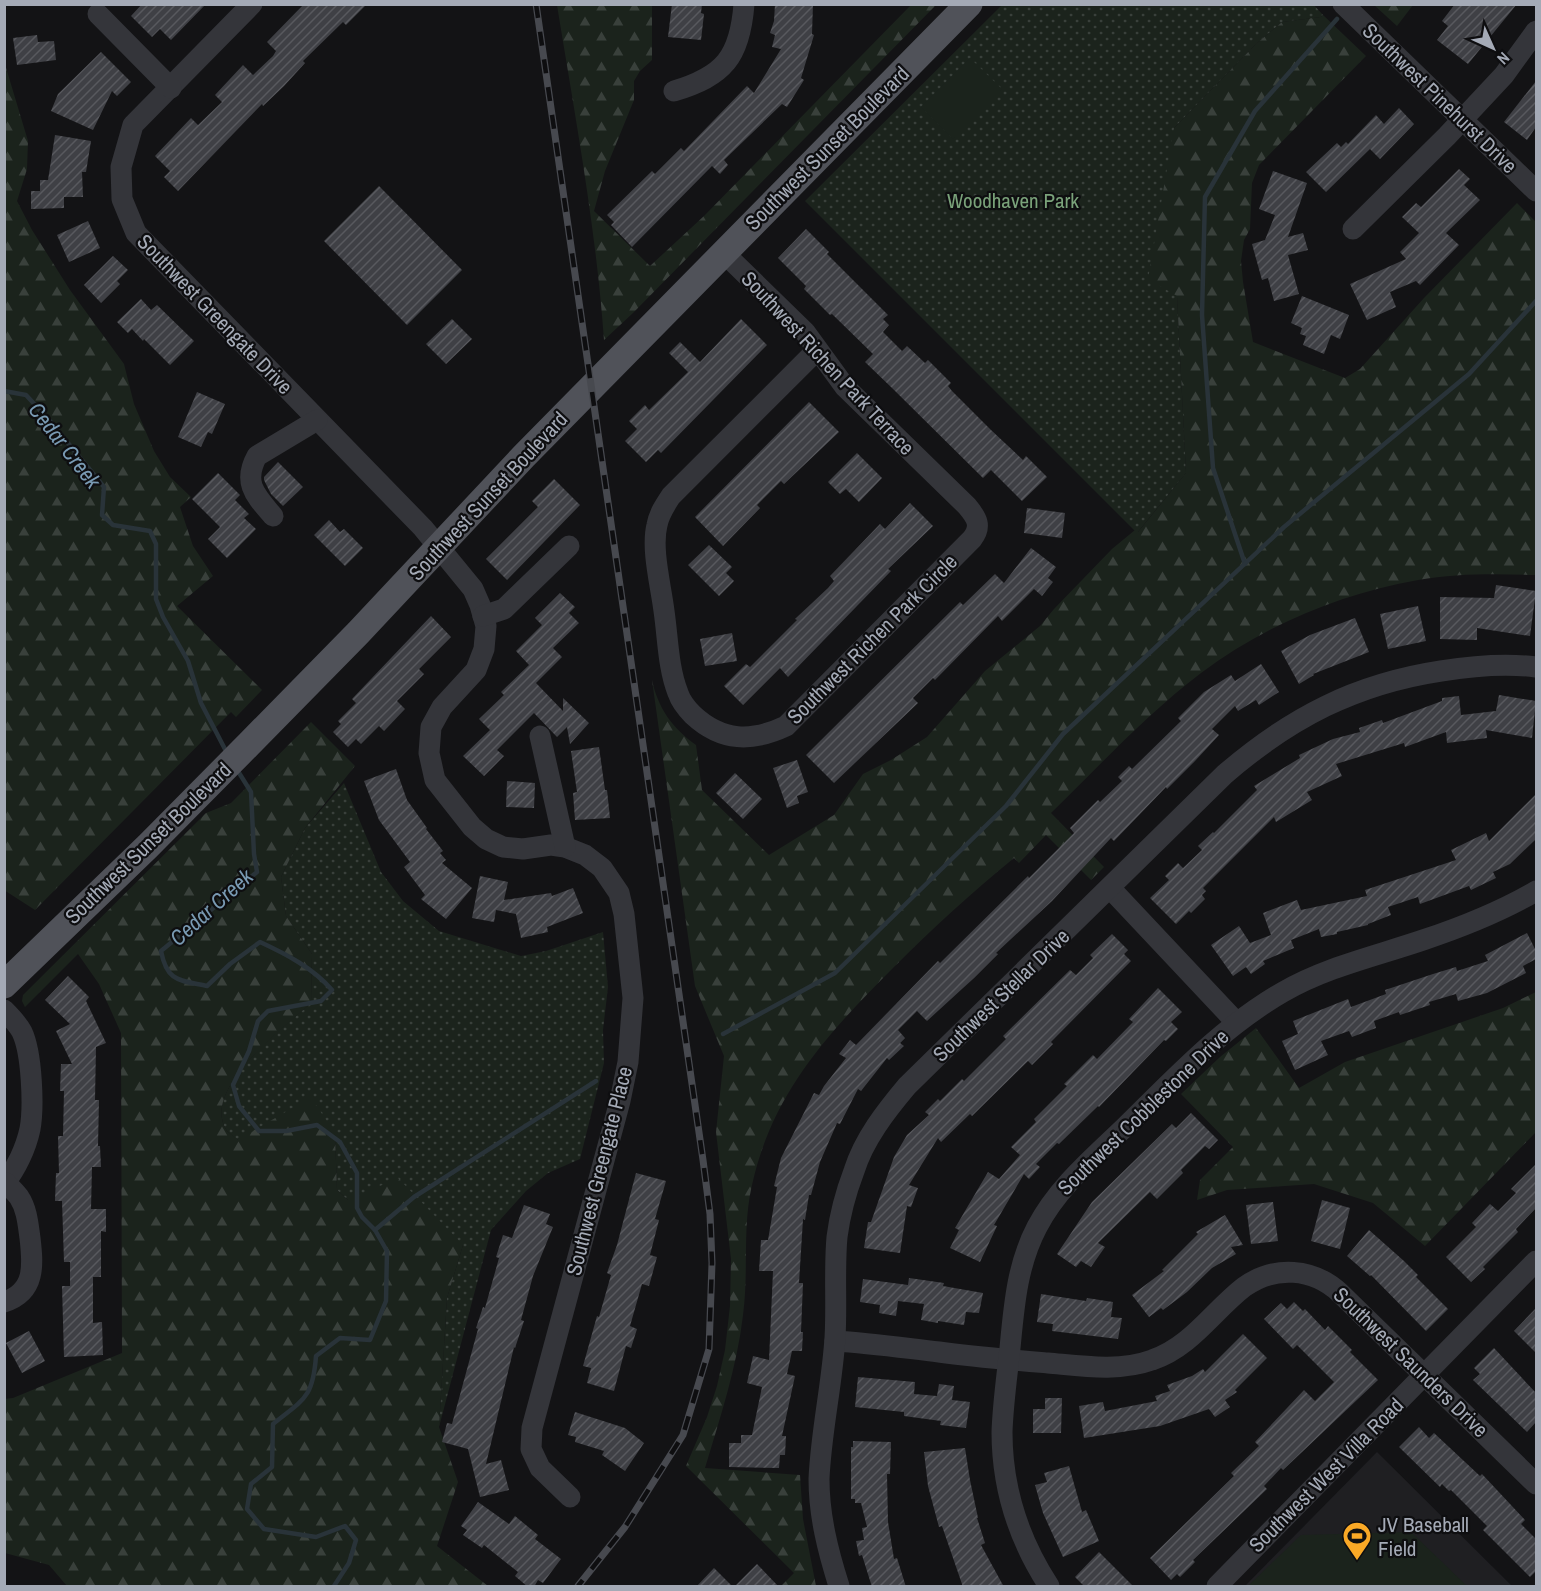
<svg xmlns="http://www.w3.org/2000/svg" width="1541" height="1591" viewBox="0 0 1541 1591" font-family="'Archivo Narrow',sans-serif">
  <defs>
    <pattern id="green-dots" width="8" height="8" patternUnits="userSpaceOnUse" patternTransform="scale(1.5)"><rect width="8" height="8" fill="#1b231c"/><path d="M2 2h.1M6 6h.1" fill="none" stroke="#39403b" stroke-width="1.8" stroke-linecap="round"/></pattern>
    <pattern id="forest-firs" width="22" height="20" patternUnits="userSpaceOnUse" patternTransform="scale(1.5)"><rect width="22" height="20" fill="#1b231c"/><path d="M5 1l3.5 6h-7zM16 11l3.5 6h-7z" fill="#39403b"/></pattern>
    <pattern id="building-hatch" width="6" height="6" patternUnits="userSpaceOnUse" patternTransform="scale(1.5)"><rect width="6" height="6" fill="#3f4045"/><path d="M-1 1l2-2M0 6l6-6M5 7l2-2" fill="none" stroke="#58595e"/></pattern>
  </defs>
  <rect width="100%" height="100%" fill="#131315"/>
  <polygon fill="#1f1f22" points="1377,1452 1512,1586 1245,1586"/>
  <g fill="url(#green-dots)">
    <polygon points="1313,4 1323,15 1321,17 1282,22 1256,44 1174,128 1177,296 1186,473 1137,533 805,201 1002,5"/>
    <path d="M344,783L381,872L403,901L439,931L521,956L546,951L603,932L608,987L603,1030L604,1063L580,1159L548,1173L526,1191L491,1230L439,1427L447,1298L463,1245L348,1200L337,1190L335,1134L238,1140C234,1137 230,1134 227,1131C199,1090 285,1026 311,1003L312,954L286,916L281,877L305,828Z"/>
  </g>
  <g fill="url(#forest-firs)">
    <path d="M557,5H652V60L640,71L634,81V100L605,171L594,211L650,266L704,216L911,5H936L633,313L604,340C596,227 575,116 557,5Z"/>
    <polygon points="1374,5 1413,5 1397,26"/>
    <path d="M1323,15L1366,56L1259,165L1252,183L1250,229L1244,240L1241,261L1243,282L1253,342L1345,378L1360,369L1424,298L1517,203L1536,222V575C1497,574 1457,573 1418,580C1340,594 1265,625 1201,673C1148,713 1099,766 1051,813L1104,867L1091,880L1046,835L1019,863L1014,858C971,893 932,929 893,968C829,1032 772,1093 752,1185C742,1228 749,1270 743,1315C737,1367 720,1418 705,1468L800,1475L803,1519L816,1586H781L794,1573L686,1466L707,1417L717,1386L725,1350L730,1306L731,1259L716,1132L724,1056L695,986L652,680C658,708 672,728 696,745L702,790L769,855L834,815L863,774L891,760L927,737L985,671L1040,626L1054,609L1112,549L1135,530L1138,532L1186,473L1177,296L1148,279L1174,128L1256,44L1282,22L1321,17Z"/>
    <polygon points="4,61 28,141 27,169 17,201 32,230 70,290 124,364 134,404 154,451 170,477 191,497 180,507 193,546 213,576 177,606 262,690 236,717 231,712 35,910 4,890"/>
    <path d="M311,722L355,766L305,828L281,877L286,916L312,954L311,1003C285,1027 199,1090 227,1131C230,1134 235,1137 238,1140L311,1097L335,1134L337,1190L348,1200L398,1178L463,1245L447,1298L439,1427L458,1482L437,1546L488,1586H67L49,1565L5,1553L4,1399L13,1398L122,1353L121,1033L99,984L78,954L25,1007L22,1001L23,995L206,813L231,803Z"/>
    <polygon points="1536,992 1536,1132 1425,1246 1373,1203 1314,1184 1227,1190 1197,1200 1200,1180 1233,1147 1181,1094 1220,1057 1256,1028 1299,1088 1345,1062 1503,1008"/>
  </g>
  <g fill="#1b231c">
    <polygon points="970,58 1002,89 953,139 921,107"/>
    <polygon points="1411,1532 1467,1586 1248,1586 1301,1535"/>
  </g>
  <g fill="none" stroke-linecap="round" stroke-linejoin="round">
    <g stroke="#293339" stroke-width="4.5">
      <polyline points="4,391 26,395 49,420 104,487 102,515 113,525 150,531 156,544 156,599 163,617 188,661 201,703 227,753"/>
      <polyline points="1245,564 1213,468 1202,315 1205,197 1255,111 1337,19"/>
      <path d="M236,768L251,792L254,854L257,872L161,951C167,982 179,980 207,986L230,964L260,942C286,954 313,968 332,990L321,1001L268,1011L258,1021L249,1051L233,1085L239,1106L259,1131H286L317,1125L340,1142L357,1173V1208L362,1217L375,1230L387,1251L386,1301L370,1340L340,1338L316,1356C313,1398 304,1399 273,1424L272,1467L251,1484L247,1509L264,1529L316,1537L345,1526L356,1540L349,1563L334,1586"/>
      <polyline points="723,1034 835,973 1006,806 1063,734 1284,527 1469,374 1536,301"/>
      <polyline points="375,1230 414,1197 596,1081"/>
    </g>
  </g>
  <g fill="url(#building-hatch)">
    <polygon points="142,4 206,4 171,40 160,29 152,37 131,16"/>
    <polygon points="304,4 367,4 346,25 343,22 303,61 305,63 284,86 263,106 262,104 178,191 164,177 170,171 155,156 191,118 198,125 222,102 215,95 243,65 253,75 273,56 276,51 267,42"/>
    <polygon points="672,4 702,4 701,13 704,14 701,40 668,37"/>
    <polygon points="775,4 813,4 812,34 814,35 801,78 804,80 787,107 782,104 724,160 728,165 720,174 712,166 632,247 611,225 614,222 607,215 652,171 655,174 681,148 684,151 747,86 754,93 781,49 772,47 775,35 770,33 774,21"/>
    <polygon points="1455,4 1517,4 1468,64 1437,40 1448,26 1442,21"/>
    <polygon points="37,35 38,42 54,41 56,60 17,65 13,38"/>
    <polygon points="101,52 131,82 117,96 112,91 93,130 51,111 58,94"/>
    <polygon points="1536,81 1536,127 1527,140 1504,122"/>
    <polygon points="1399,108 1414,124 1380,159 1370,149 1326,192 1306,172 1337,143 1341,147 1346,142 1348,144 1376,115 1384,124"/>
    <polygon points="55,135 91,141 86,172 82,172 83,197 64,197 64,208 31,209 31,191 40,191 40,180 48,180"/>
    <polygon points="1459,169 1470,179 1464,185 1480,200 1446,233 1459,245 1420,285 1416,281 1390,292 1396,307 1367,320 1350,284 1406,259 1400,252 1419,233 1402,217 1416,203 1421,207"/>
    <polygon points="1273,171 1307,183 1288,237 1303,233 1308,250 1288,255 1299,294 1274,301 1268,278 1262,280 1252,244 1265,240 1275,215 1259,209"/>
    <polygon points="379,186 462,270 407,325 324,241"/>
    <polygon points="88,221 100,248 69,262 57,235"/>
    <polygon points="806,229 829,252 827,254 888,315 883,319 889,325 883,332 902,351 907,346 925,363 928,360 951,383 948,386 952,391 991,430 1023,460 1026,456 1047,477 1022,501 991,470 983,478 891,387 865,362 873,354 832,314 830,315 804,289 806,286 778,258"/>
    <polygon points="113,256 128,270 117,281 120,284 101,303 84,285"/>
    <polygon points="1302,296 1349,315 1340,339 1331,335 1324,354 1303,345 1306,336 1300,334 1302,328 1291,323"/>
    <polygon points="141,299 151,310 157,305 194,341 170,365 144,339 143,341 132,329 128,333 117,322"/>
    <polygon points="452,319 472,339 446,364 426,344"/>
    <polygon points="741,319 767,345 661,453 658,450 646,462 625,441 637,429 629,421 645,405 649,410 688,372 669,353 680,342 700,362"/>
    <polygon points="197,392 225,404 212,434 208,432 201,447 178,437"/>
    <polygon points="809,402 839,432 784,484 781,481 757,505 760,508 723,546 695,517"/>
    <polygon points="857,453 882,478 859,502 846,489 840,494 828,482"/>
    <polygon points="278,462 303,487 283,506 271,494 264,480 264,477"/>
    <polygon points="218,473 240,495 235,500 249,514 244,518 256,529 227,558 208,539 220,527 192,499"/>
    <polygon points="554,479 580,505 507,580 486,559 538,507 532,501"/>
    <polygon points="910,503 933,526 888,569 891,571 788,677 780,668 743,705 724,686 746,664 750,667 797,620 795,619 828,588 834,581 830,576 880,524 885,529"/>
    <polygon points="1027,508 1065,513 1062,538 1024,533"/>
    <polygon points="329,520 340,532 344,529 363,548 345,566 314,535"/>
    <polygon points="709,545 732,567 726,573 734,581 719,596 688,565"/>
    <polygon points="1031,548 1056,567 1048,578 1053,582 1042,596 1034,589 1002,621 998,616 993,621 935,680 933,678 913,698 918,703 834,783 806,755 960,602 963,605 995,574 1004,583"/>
    <polygon points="1496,585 1536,591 1530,636 1477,628 1477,640 1440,639 1440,597 1494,598"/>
    <polygon points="560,593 575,607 569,613 579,623 553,648 562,657 536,683 563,711 563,698 589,723 570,744 567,727 557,737 534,713 497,750 504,756 484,776 463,756 490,730 479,719 504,695 501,692 529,665 516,651 542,625 535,618"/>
    <polygon points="1418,606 1426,641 1388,649 1380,614"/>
    <polygon points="431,616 451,637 419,669 424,674 397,701 405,709 384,731 379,726 361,744 356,739 348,747 333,732 341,724 338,721 356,703 352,699"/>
    <polygon points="1355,618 1369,652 1313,674 1314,675 1299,684 1281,651 1310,635"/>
    <polygon points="732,633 737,661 705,666 700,639"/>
    <polygon points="1261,664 1279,692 1259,705 1256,700 1238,711 1235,706 1212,729 1219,735 1195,761 1167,789 1166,787 1114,841 1111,838 1052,901 996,953 998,954 974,978 927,1021 917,1011 898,1030 905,1038 900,1043 904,1046 889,1060 887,1058 861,1091 858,1089 840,1124 837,1123 820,1162 811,1195 809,1195 805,1220 803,1219 799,1283 803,1283 801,1332 803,1332 802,1351 792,1351 787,1374 795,1376 782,1436 786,1436 785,1455 780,1455 779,1468 729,1467 729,1443 741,1443 741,1435 752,1435 762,1387 747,1383 753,1356 769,1360 773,1271 759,1271 761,1240 768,1240 777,1187 774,1186 781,1158 814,1093 819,1095 824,1086 846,1058 839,1054 850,1040 856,1045 938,961 940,963 1028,876 1029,878 1074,833 1070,828 1098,800 1100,802 1122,781 1118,777 1129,766 1132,769 1181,721 1178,718 1204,692 1231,675 1235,681"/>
    <polygon points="1499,695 1536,701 1532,738 1486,730 1487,738 1447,743 1446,732 1405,747 1404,743 1336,764 1342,776 1307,792 1312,800 1276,822 1274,817 1203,888 1206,891 1202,895 1205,899 1191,913 1189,911 1176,924 1150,898 1169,880 1165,876 1178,863 1183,868 1202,850 1198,846 1213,832 1214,833 1257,790 1254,786 1300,758 1299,755 1333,739 1360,732 1359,728 1382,720 1383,723 1442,701 1442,698 1459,696 1461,715 1496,711"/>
    <polygon points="599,747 605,790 607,790 610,818 575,820 573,793 577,792 571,751"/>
    <polygon points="797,760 808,792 797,796 799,803 787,808 773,768"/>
    <polygon points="396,769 407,800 427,828 426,829 443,851 440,853 446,860 442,863 472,888 446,919 421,899 425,895 404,867 410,862 379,820 364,781"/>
    <polygon points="735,773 762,799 743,819 716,793"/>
    <polygon points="507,781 535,783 534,808 506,807"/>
    <polygon points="1536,794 1536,839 1510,864 1493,872 1496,878 1471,890 1469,886 1420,904 1418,897 1388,907 1391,915 1368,924 1368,925 1337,932 1337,934 1321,937 1319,929 1291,940 1294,948 1263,961 1265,964 1251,974 1246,967 1233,976 1211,945 1239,926 1250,943 1271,935 1263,913 1297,900 1301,910 1367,896 1365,890 1456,860 1451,850 1486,833 1489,841"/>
    <polygon points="480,876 508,882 504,900 551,893 552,896 573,888 583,913 547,927 548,932 521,938 516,914 496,910 494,922 472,918"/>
    <polygon points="1527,933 1536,951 1536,959 1523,966 1526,973 1487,993 1458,1001 1456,994 1429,1002 1430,1005 1400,1015 1399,1012 1374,1021 1376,1028 1352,1037 1349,1031 1321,1041 1328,1055 1295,1070 1282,1041 1298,1034 1293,1021 1348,999 1351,1007 1386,994 1385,990 1433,974 1456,967 1457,971 1488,961 1485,955"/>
    <polygon points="1112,934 1128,950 1124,954 1131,961 1051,1042 1053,1044 1032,1065 1028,1061 972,1116 970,1114 941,1142 938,1138 909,1185 918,1188 911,1207 907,1206 900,1253 864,1248 868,1222 871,1222 894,1157 907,1135 929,1115 925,1112 938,1099 940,1101 962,1079 964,1081 1006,1039 1003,1036 1070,970 1076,975 1093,958 1090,955"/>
    <polygon points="68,976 89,997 86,1001 106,1043 96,1047 95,1100 99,1100 98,1146 100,1146 101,1167 92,1167 91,1209 106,1209 106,1232 101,1231 101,1277 93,1277 93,1323 102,1322 103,1355 64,1357 62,1286 70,1286 70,1262 64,1262 62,1201 55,1201 56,1173 59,1173 58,1136 63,1136 64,1091 60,1091 61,1064 72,1064 56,1031 70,1024 45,1000"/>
    <polygon points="1158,988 1182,1012 1171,1022 1178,1029 1166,1041 1164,1040 1099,1107 1098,1106 1059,1144 1057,1143 1036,1164 1040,1167 1029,1179 1024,1174 994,1225 997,1226 980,1262 950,1248 959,1230 955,1228 988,1172 999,1179 1020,1155 1011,1147 1036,1122 1034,1119 1067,1086 1064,1084 1093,1055 1097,1059 1133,1022 1129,1019"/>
    <polygon points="1191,1113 1218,1140 1209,1149 1205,1146 1181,1170 1183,1173 1157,1199 1150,1192 1098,1243 1105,1247 1091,1267 1081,1261 1076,1267 1057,1254 1092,1202 1172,1124 1176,1128"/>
    <polygon points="1536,1164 1536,1208 1516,1229 1518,1232 1483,1267 1485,1269 1471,1282 1446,1257 1476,1227 1472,1223 1490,1204 1498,1211 1516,1193 1511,1189"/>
    <polygon points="636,1173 666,1181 655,1219 659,1220 650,1255 657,1257 649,1286 642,1284 630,1326 637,1329 631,1348 626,1346 614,1391 587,1383 591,1368 583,1366 597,1316 599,1317 611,1275 607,1273 617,1245"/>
    <polygon points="1322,1200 1350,1208 1340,1249 1311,1241"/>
    <polygon points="1273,1202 1278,1241 1251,1244 1246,1205"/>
    <polygon points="524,1205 550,1214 546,1224 553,1227 533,1276 521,1320 524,1321 515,1348 514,1347 486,1464 501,1460 509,1490 480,1497 468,1449 442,1442 447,1423 452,1424 478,1329 476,1328 483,1307 485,1308 499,1258 496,1257 503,1235 512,1238"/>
    <polygon points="1225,1215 1243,1245 1231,1247 1236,1254 1212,1268 1187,1292 1163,1310 1161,1308 1149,1317 1132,1295 1164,1271 1162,1270 1198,1234 1196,1232"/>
    <polygon points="1369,1230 1404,1261 1418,1275 1416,1277 1448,1309 1426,1331 1371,1275 1370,1276 1347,1256"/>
    <polygon points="909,1278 944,1283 943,1286 983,1293 979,1313 966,1312 964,1325 938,1321 938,1323 921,1320 924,1304 898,1301 896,1316 879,1313 880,1305 860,1302 863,1279 908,1285"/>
    <polygon points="1041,1294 1086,1301 1087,1298 1113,1302 1111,1317 1122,1318 1118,1339 1052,1331 1053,1324 1037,1322"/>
    <polygon points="1294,1302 1303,1311 1305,1309 1325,1330 1328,1326 1352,1350 1350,1352 1378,1380 1283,1470 1281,1468 1264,1486 1267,1489 1193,1560 1195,1562 1180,1577 1177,1574 1171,1580 1150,1558 1234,1476 1231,1473 1259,1446 1255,1442 1304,1390 1315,1401 1334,1382 1297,1345 1293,1349 1264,1319 1281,1303 1287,1309"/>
    <polygon points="1536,1308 1536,1353 1514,1331"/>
    <polygon points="29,1331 45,1361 22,1373 6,1343"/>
    <polygon points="1243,1334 1267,1358 1235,1390 1237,1392 1225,1400 1230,1407 1215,1417 1209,1409 1160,1426 1084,1438 1079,1406 1103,1402 1105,1411 1157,1401 1155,1396 1170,1391 1167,1385 1192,1376 1203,1369 1205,1372"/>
    <polygon points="1494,1348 1536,1393 1536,1422 1527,1432 1473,1380 1480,1374 1474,1368"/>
    <polygon points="858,1377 915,1382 914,1394 937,1396 939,1384 954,1386 952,1400 970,1402 966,1428 940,1425 941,1421 904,1416 904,1412 855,1407"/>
    <polygon points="1045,1398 1062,1398 1061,1433 1033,1433 1033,1409 1045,1409"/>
    <polygon points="575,1412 625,1428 644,1443 625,1471 602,1455 604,1451 575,1442 576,1437 568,1435"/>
    <polygon points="1419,1427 1429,1438 1434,1433 1480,1476 1482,1474 1525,1520 1521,1524 1536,1539 1536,1571 1530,1577 1483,1530 1487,1526 1451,1490 1449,1491 1442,1484 1440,1487 1399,1447"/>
    <polygon points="853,1441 891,1442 890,1474 887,1474 888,1522 894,1559 897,1558 906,1587 872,1587 862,1555 859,1556 856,1541 864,1540 862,1528 867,1527 861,1503 855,1503 855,1499 851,1499 851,1447 853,1447"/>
    <polygon points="965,1448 970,1480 978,1518 977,1518 985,1543 981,1545 1004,1587 963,1587 942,1526 939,1527 928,1486 924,1452"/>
    <polygon points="1069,1466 1082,1512 1086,1510 1099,1541 1063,1557 1043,1513 1035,1485 1047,1482 1044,1473"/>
    <polygon points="478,1502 509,1524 515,1516 538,1535 535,1539 561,1559 543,1583 538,1580 534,1587 528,1587 515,1576 518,1572 484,1545 482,1548 463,1535 467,1530 461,1526"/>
    <polygon points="1099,1552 1134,1587 1085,1587 1075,1577"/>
    <polygon points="757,1564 779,1587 734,1587"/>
    <polygon points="714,1568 733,1587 696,1587"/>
  </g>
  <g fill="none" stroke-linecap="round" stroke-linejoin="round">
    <g stroke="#34353a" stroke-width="21">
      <polyline points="252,4 133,125 121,167 122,199 136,233 423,528 473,589 480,605 486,626 484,649 476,670 442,707 431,727 429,753 435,780 472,827 486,839 503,847 523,849 551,845 565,847 585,855 602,868 619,893 624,914 633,998 628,1062 620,1101 532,1428 531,1449 540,1468 570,1497"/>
      <polyline points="1343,4 1536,191"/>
      <polyline points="98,14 171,88"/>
      <path d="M674,91C724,76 740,57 744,4"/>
      <polyline points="1353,229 1447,136 1504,75 1536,31"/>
      <path d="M724,253L805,332L845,387L967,506C977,518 982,526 972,539L786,726C752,742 722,742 693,715C687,709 681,702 678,693C668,668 668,638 664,611C661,586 651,549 657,525C659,514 665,505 671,496L817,350"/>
      <path d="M273,516C256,496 242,483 257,456L317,420"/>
      <polyline points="483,616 504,609 569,546"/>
      <polyline points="540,736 565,847"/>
      <polyline points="1110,888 1236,1022"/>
      <path d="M4,1010C11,1017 18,1024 22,1032C32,1053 34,1107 30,1129C26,1148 16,1169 4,1184"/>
      <path d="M4,1302C36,1292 33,1264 30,1238C28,1224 27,1209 19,1197C15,1192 11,1188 6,1183"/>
      <path d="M835,1341C870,1343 904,1348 939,1352C975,1357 1012,1360 1048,1363C1082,1366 1119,1372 1152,1360C1191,1347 1213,1311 1244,1287C1275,1265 1313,1268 1340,1293L1536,1484"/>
      <path d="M839,1586C828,1551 819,1516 819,1479C821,1432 832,1385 835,1338C837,1305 834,1270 837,1237C840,1214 846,1192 854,1171C864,1139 886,1111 907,1086L1225,774C1290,718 1355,684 1441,671C1472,666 1505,663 1536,667"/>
      <path d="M1049,1586C1019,1540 1002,1487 1002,1432C1003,1403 1007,1376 1010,1348C1014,1306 1017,1265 1037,1227C1058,1187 1093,1158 1125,1127C1175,1078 1222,1027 1283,992C1326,967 1376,956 1423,940C1462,927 1500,912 1536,891"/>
      <polyline points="1217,1586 1536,1261"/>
    </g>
    <polyline stroke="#505259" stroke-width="27" points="4,985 148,846 249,744 358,633 524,456 969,4"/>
    <g stroke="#47494f" stroke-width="7">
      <polyline id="rail" points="536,4 703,1160 710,1214 712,1263 709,1349 683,1435 625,1527 578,1586"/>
    </g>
    <use href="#rail" stroke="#0e0e10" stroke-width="4.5" stroke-dasharray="14" stroke-linecap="butt"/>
  </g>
  <defs>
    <g id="stadium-pin" transform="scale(1.5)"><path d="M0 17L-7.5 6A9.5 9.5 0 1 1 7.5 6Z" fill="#faa926" stroke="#0e0e10"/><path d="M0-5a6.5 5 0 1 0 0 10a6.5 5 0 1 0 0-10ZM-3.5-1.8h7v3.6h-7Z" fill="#111"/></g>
  </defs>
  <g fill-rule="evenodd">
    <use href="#stadium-pin" x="1357" y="1536"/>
  </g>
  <g text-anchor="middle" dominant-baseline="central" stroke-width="4.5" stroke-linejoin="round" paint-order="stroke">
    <g font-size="21" fill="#a4aab6" stroke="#0e0e10">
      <text transform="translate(1440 98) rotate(44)">Southwest Pinehurst Drive</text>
      <text transform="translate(827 148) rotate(-45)">Southwest Sunset Boulevard</text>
      <text transform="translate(215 314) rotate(46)">Southwest Greengate Drive</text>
      <text transform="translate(828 363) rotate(47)">Southwest Richen Park Terrace</text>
      <text transform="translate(488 496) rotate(-47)">Southwest Sunset Boulevard</text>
      <text transform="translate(872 639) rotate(-45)">Southwest Richen Park Circle</text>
      <text transform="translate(148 843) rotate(-44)">Southwest Sunset Boulevard</text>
      <text transform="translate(1001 995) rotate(-44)">Southwest Stellar Drive</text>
      <text transform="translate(1143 1112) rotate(-44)">Southwest Cobblestone Drive</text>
      <text transform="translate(599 1171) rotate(-76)">Southwest Greengate Place</text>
      <text transform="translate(1411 1362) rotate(44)">Southwest Saunders Drive</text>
      <text transform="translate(1326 1475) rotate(-45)">Southwest West Villa Road</text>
    </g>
    <g font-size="21" fill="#7aa27a" stroke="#0e0e10">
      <text x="1013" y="200">Woodhaven Park</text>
    </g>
    <g font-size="21" fill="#a4aab6" stroke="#0e0e10" text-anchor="start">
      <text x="1378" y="1524">JV Baseball<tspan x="1378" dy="24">Field</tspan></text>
    </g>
    <g font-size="22" font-style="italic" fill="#799ab3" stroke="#0e0e10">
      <text transform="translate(65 445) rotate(52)">Cedar Creek</text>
      <text transform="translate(211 907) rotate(-42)">Cedar Creek</text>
    </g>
  </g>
  <rect width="1541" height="1591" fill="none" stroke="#a4aab6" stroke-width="12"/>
  <g transform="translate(1493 48) rotate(135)" stroke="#0e0e10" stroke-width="4.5" paint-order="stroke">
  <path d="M0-4.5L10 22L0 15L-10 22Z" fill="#a4aab6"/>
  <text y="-9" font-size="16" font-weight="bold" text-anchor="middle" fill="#a4aab6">N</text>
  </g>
</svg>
